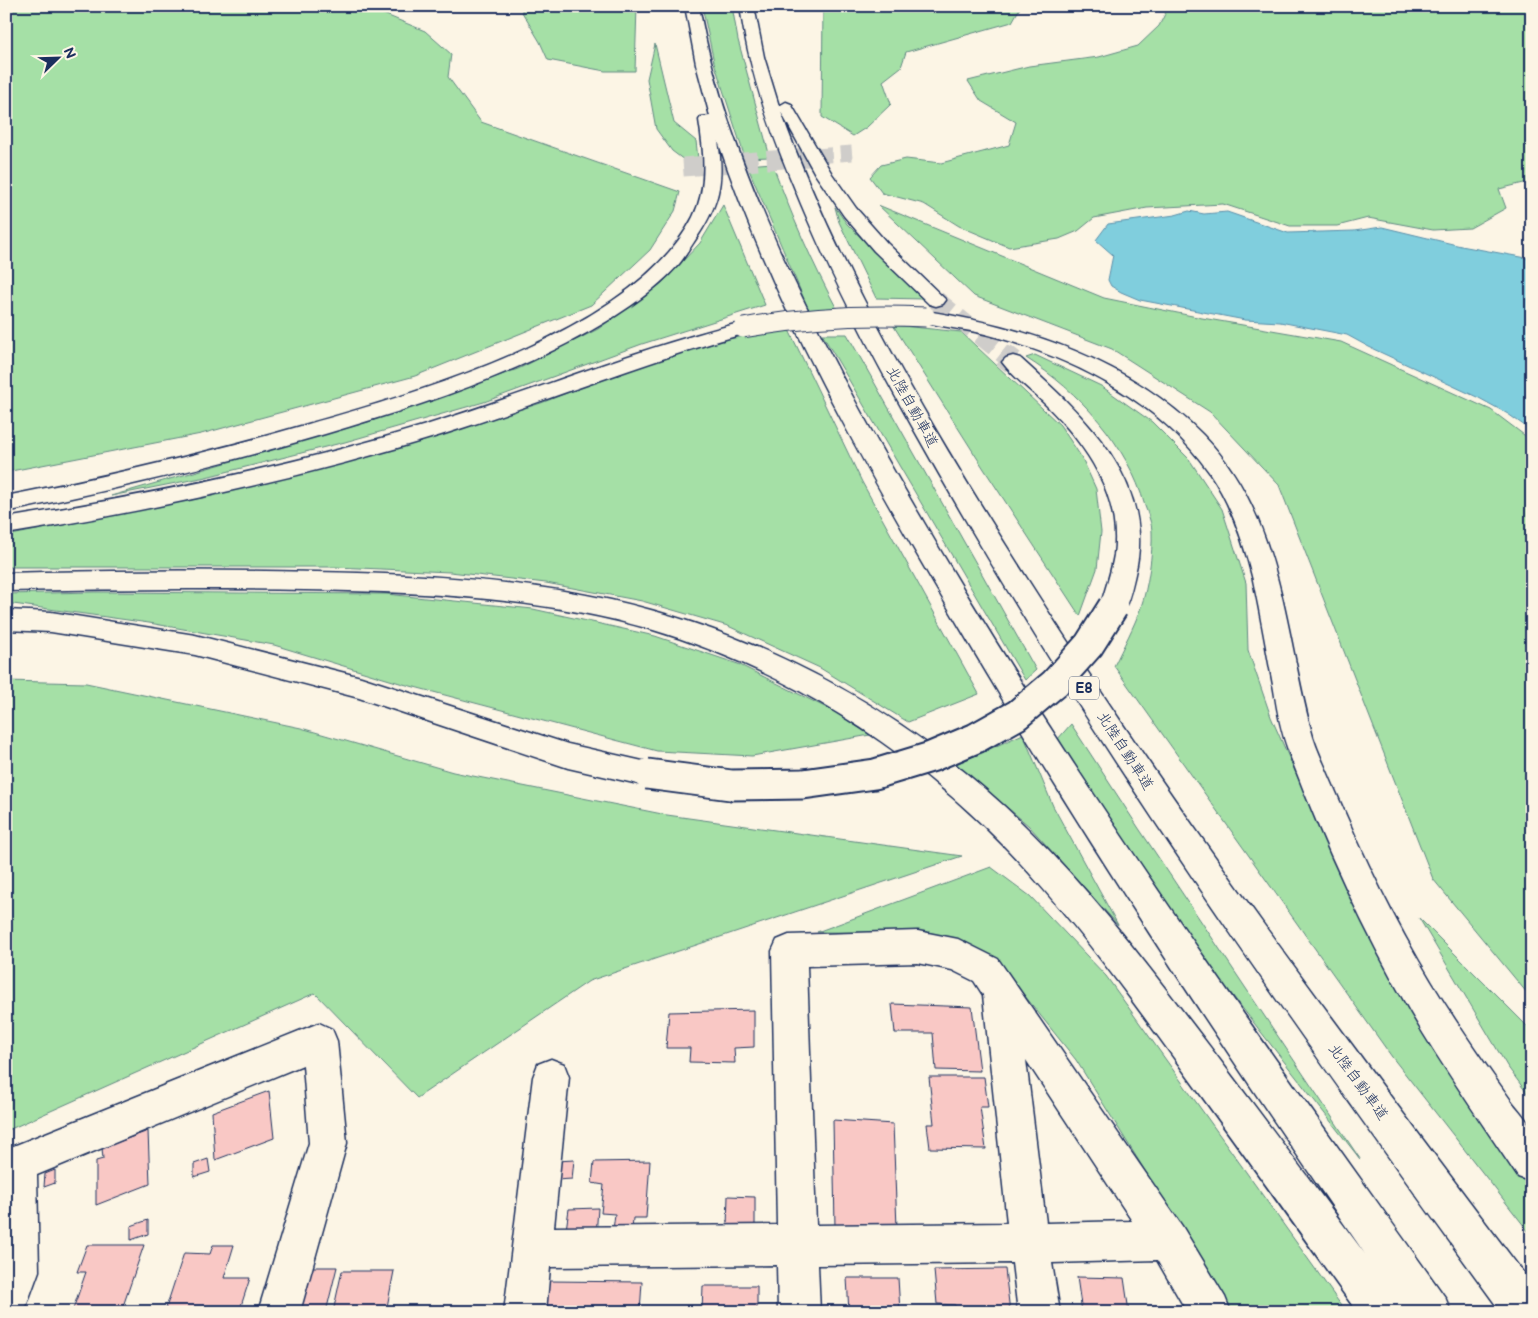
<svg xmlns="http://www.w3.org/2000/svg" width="1538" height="1318" viewBox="0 0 1538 1318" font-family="'Balsamiq Sans','Klee One',sans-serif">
  <rect width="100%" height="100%" fill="#fcf5e5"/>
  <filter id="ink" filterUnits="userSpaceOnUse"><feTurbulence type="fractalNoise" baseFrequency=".02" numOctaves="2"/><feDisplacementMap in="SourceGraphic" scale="10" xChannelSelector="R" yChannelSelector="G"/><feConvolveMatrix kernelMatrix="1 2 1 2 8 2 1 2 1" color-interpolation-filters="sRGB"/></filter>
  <g filter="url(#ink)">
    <g fill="#a5e0a6" stroke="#608882">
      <polygon points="6,6 364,6 425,31 451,54 448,77 481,122 680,192 675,211 650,250 591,305 415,376 201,434 6,472"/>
      <polygon points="522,6 637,6 635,71 605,71 548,60 540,42 522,12"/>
      <polygon points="702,6 732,6 738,40 770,157 745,158 714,62"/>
      <polygon points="823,6 1021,6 1012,22 906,52 901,67 883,81 891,104 867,127 853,136 822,117"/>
      <polygon points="1169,6 1532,6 1532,181 1499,189 1506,208 1470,228 1433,230 1368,218 1337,226 1290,226 1223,204 1147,208 1094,218 1078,231 1059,239 1009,247 959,226 924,204 882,193 870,177 881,165 906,159 941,163 1009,145 1016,122 981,101 968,81 1029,66 1099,57 1138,46 1159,26"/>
      <polygon points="655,44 674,123 696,141 698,159 684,160 672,151 656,129 647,79"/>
      <path d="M772,163C791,214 812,263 838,311L810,313L747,165Z"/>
      <polygon points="723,205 765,305 642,344 484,402 345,442 206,477 111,496 371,421 518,369 598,329 662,283 700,243"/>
      <polygon points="878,205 1104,298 1202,318 1341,342 1491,410 1532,441 1532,999 1433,879 1279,485 1210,412 1112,349 974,296"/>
      <polygon points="835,207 847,224 923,299 876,298 839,222"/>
      <polygon points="893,325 961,332 1060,425 1082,458 1096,489 1101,532 1097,569 1080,616 984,469"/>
      <polygon points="789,330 862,482 979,694 908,722 820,668 728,626 642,601 546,583 450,572 336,567 6,567 6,536 211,496 384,452 541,403 649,361 720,340"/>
      <polygon points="822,334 847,334 1036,670 1025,680"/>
      <path d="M1035,355L1101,386L1152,422L1189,459L1222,509L1246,583L1248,650L1271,717L1341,875L1432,1047L1532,1185V1236L1392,1057L1114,666C1123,647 1134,627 1141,607C1148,587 1153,553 1152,532C1152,524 1148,514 1145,506C1128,445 1079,391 1026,358Z"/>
      <polygon points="94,592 386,594 533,609 655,636 738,664 835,712 870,735 752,756 657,751 403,684 274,645 149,623 6,603 6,594"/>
      <polygon points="6,681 86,683 301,728 453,772 667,815 962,856 589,981 417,1098 315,993 6,1131"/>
      <polygon points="1071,724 1138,827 1360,1159 1215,973 1057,740"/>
      <polygon points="1023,734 1053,806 1118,925 1029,826 956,764"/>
      <polygon points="991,867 1030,896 1106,976 1346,1312 1233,1312 1076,1060 993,956 931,933 817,932"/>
      <polygon points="1419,918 1532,1031 1532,1100 1507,1066"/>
    </g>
    <polygon fill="#80cedd" stroke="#588eaa" points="1189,211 1204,214 1227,212 1288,233 1354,231 1382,227 1461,246 1532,259 1532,431 1508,414 1479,398 1369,347 1347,335 1280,322 1245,320 1140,300 1121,292 1111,286 1108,280 1113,255 1096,240 1108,224 1175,215"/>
    <g fill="#f9c8c5" stroke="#1b2f5e">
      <polygon points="892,1004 972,1007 980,1071 936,1070 933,1033 895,1033"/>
      <polygon points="754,1010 754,1047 734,1048 735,1063 689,1062 690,1048 666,1048 669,1012"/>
      <polygon points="929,1077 984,1077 988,1107 980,1107 986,1149 930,1148 927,1124 934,1124"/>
      <polygon points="269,1091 274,1138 215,1160 212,1112"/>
      <polygon points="833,1120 893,1124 897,1228 835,1227"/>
      <polygon points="148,1131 150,1184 96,1205 96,1161 103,1159 102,1148"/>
      <polygon points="208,1159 210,1172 194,1177 194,1164"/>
      <polygon points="574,1160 572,1179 556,1180 557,1161"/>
      <polygon points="650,1161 646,1218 633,1218 632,1230 613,1230 615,1214 601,1213 604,1185 592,1183 594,1162"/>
      <polygon points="55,1170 55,1183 44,1187 45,1174"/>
      <polygon points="728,1196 755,1197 755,1227 727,1226"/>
      <polygon points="598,1208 596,1236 565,1237 569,1209"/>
      <polygon points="148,1220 148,1234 131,1240 131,1226"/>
      <polygon points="87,1245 144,1245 121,1312 72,1312 86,1272 77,1272"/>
      <polygon points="213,1245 234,1245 224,1278 250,1278 239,1312 165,1311 184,1253 210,1254"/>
      <polygon points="300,1267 337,1267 326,1312 288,1312"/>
      <polygon points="1005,1269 1010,1312 956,1312 955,1305 937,1304 934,1270"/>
      <polygon points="342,1271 394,1271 386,1312 333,1312"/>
      <polygon points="1077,1277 1124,1278 1129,1312 1082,1312"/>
      <polygon points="847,1278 898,1278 900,1312 849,1312"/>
      <polygon points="549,1281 642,1282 640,1312 545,1312"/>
      <polygon points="703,1286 757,1286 757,1312 702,1312"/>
    </g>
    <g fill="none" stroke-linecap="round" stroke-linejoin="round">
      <polyline stroke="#cfcdca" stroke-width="15" stroke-dasharray="15 8" stroke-linecap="butt" points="794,158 852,153"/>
      <polyline stroke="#cfcdca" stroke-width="19" stroke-dasharray="19 9" stroke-linecap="butt" points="683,167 809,157"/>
      <polyline stroke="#cfcdca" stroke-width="19" stroke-dasharray="19 9" stroke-linecap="butt" points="936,300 1006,356"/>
      <polyline stroke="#cfcdca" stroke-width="24" stroke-dasharray="24 12" stroke-linecap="butt" points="1004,355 1013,362"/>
      <g stroke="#1b2f5e" stroke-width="3">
        <g id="minor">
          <path d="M918,931L958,939L998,959L1182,1226L1225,1297L1231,1312H1187L1157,1260L1052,1263L1060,1312H1018L1012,1263L818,1265L820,1312H778L777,1265L550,1267L546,1312H504L533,1077L538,1064L551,1059L564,1064L569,1077L554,1227L777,1225L772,951L777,940L789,935ZM918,963L952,970L974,981L983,995L1007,1223L816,1225L807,966ZM1026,1060L1132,1221L1046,1223Z"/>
          <polygon points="319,1023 332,1029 337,1041 347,1143 300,1312 258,1312 309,1143 303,1065 37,1175 39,1271 24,1312 6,1312 6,1149"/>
        </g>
      </g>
      <g stroke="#1b2f5e" stroke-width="3">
        <g id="highway">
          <path d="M685,6H699C714,91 744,170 779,249C820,338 866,424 916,509C1075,783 1261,1040 1445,1297L1451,1312H1405L1402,1308L1404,1312H1357C1299,1231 1241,1150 1182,1069C1127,993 1072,917 1007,849C910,748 785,669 650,629C539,597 420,592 305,590C205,588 106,589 6,591V573L44,572C135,570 226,570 316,572C415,574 514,579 611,600C767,635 913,715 1027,828C1086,886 1137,951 1187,1017C1247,1095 1306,1175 1365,1254C1220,1044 1079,832 950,611C862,462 773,305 718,141C725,184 718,207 694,242C689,249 685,257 679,264C649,298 600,327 560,347C485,385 405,410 325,434C220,465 113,490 6,512V496C108,476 208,453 308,424C422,392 636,329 693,217C708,187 704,152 699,120L701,117L710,116L696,64Z"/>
          <path d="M740,6H754L764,57L779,106L786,102L791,104L832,174L856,208L887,243L946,300L943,304L936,306L929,304L874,251L844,216L815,174L781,112C841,277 932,429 1026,577C1181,821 1357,1053 1532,1284V1312H1501C1293,1027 1085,737 913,428C868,348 826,267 792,182C768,125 748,67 740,6Z"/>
          <path d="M926,311C1027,327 1129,360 1203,435C1283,517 1284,633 1313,737C1317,750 1323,762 1328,774C1338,797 1348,820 1358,842C1387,906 1421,969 1460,1027C1477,1053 1495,1078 1512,1102C1518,1110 1529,1121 1532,1131C1535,1142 1532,1169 1532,1182L1518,1177C1482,1123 1444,1069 1411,1013C1363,930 1322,840 1288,750C1281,731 1277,710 1274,690C1267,654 1261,617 1253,580C1244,543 1231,504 1209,472C1160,402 1076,360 996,337C970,329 944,328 919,321L916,317L919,313Z"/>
          <path d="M743,322L750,324L753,328L750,332C645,361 545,402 441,435C299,479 153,510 6,534V518C148,495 288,467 426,425C532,392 635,349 743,322Z"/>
          <path d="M1013,356L1020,358C1082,414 1158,482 1135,574C1132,587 1129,602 1122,614L1113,617L1104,614L1100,607C1105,590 1111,573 1114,555C1122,495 1086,445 1046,405C1032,391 1014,378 1002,362L1006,358Z"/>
          <polygon points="6,610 51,612 195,635 361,677 568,744 647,762 658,765 662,774 658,783 647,786 568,768 359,698 195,655 51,632 6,630"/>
        </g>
      </g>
      <use href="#minor" fill="#fcf5e5" fill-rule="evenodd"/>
      <use href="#highway" fill="#fcf5e5" fill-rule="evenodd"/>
      <g stroke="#1b2f5e" stroke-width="21" stroke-linecap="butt">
        <path id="highway-bridge-far1" d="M743,328C804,317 864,314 926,317"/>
      </g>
      <g stroke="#1b2f5e" stroke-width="33" stroke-linecap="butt">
        <polyline id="highway-bridge" points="647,774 731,785 803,784 875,774 931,757 976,738 1017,715 1055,683 1089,645 1113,607"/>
      </g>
      <use href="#highway-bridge-far1" stroke="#fcf5e5" stroke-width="19"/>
      <use href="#highway-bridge" stroke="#fcf5e5" stroke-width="29"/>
    </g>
  </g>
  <g text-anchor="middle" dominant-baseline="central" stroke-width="4" stroke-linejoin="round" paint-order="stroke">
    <rect fill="#fcf5e5" stroke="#5e6a86" stroke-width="1" x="1069" y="676.5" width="30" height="23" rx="4"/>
    <g font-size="14" font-weight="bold" fill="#1b2f5e">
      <text x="1084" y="688">E8</text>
    </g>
    <g font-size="15" fill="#1b2f5e" stroke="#fcf5e5">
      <text transform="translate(912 407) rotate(61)">北陸自動車道</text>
      <text transform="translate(1125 751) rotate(57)">北陸自動車道</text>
      <text transform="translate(1358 1082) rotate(54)">北陸自動車道</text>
    </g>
  </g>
  <rect width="1538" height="1318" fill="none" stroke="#fcf5e5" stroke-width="25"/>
  <rect x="12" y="12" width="1513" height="1293" fill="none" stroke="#1b2f5e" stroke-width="2" filter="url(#ink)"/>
  <g transform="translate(58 58) rotate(67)" stroke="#fcf5e5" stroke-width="4" paint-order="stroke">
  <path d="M0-4L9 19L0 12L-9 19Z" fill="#1b2f5e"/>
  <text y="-8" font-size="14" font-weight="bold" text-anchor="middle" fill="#1b2f5e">N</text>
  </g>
</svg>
